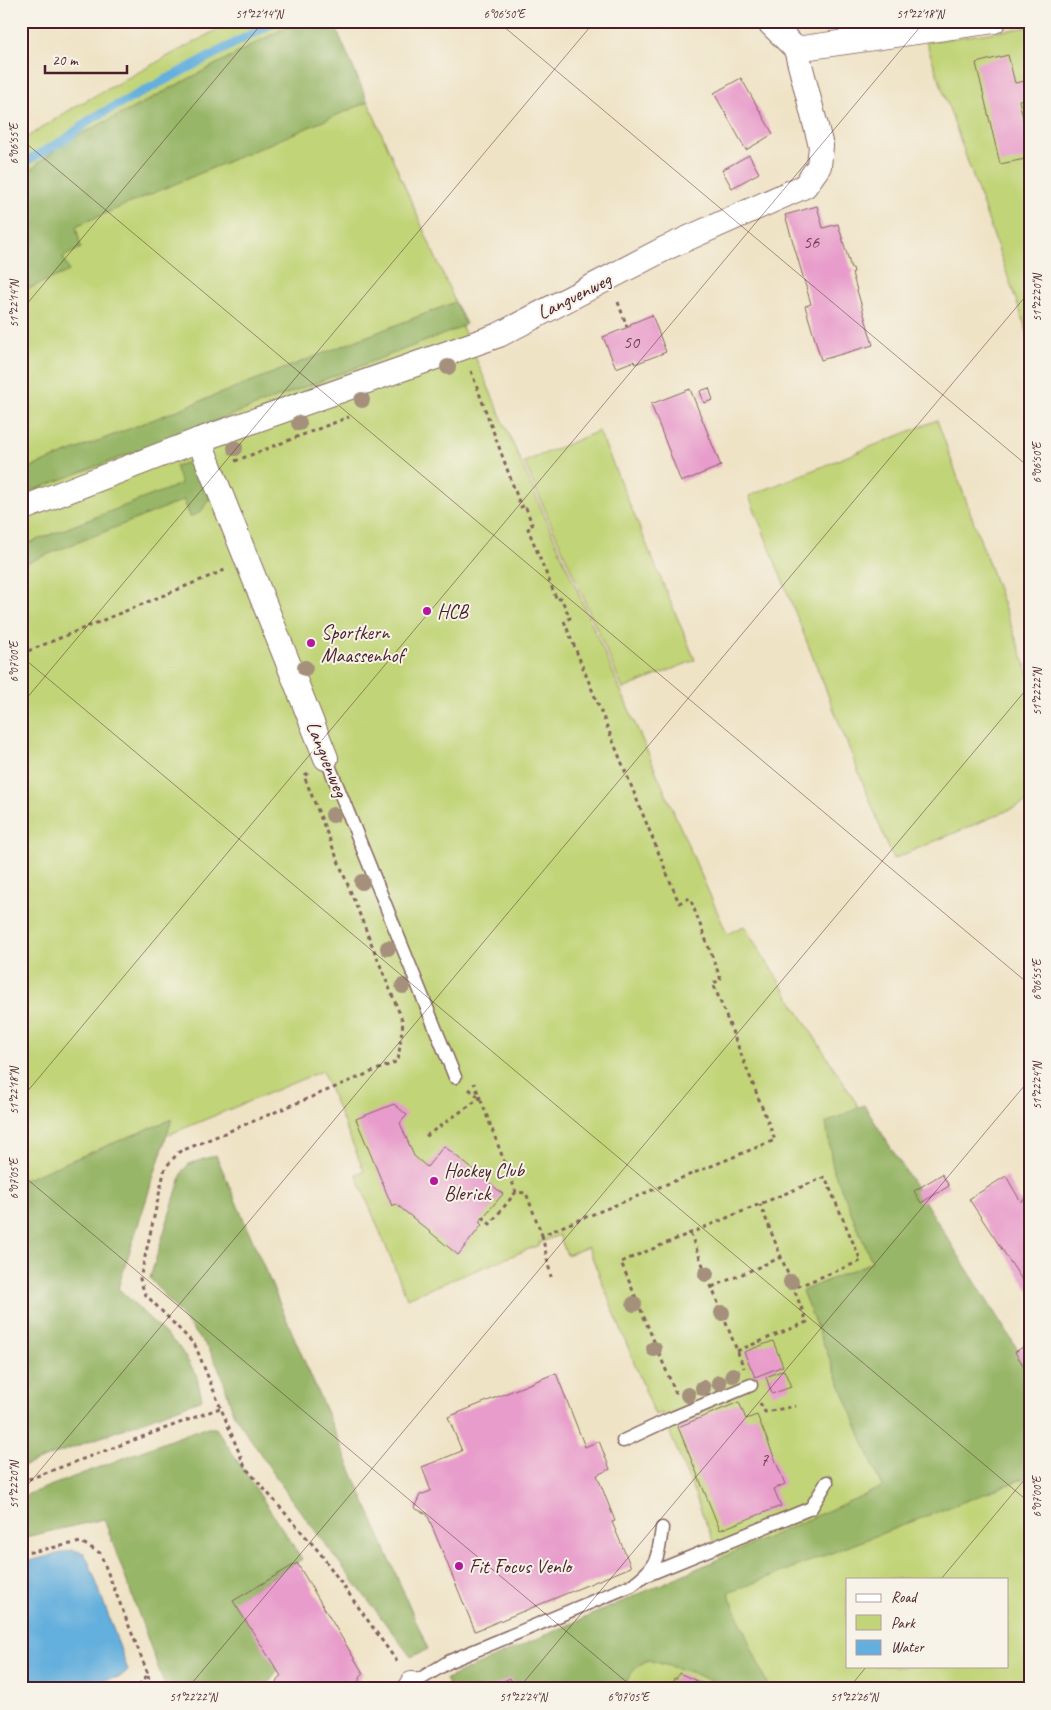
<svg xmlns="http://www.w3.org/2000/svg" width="1051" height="1710" viewBox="0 0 1051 1710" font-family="Caveat,sans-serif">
  <rect width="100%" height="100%" fill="#f7f3e8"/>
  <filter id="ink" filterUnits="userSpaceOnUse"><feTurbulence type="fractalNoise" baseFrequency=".02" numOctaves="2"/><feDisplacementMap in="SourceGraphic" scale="10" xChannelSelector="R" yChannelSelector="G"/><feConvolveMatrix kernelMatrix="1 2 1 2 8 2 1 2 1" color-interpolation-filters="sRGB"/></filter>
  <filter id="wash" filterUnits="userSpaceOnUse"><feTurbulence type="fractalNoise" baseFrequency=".0096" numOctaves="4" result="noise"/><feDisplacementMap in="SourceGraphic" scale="20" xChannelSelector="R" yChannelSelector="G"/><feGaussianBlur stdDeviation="1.12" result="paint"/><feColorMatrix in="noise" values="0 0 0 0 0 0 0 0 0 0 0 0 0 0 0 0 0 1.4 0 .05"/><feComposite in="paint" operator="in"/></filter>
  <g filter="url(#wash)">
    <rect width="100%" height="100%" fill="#efe3c6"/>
    <g fill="#c1d477" stroke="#867a51" fill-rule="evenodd">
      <polygon points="233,21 298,21 122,114 68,140 37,164 21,180 21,141 76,106"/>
      <polygon points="1030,27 1030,340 926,42"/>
      <path d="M368,102L455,302L452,304L727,934L744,926L862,1112L896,1252L803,1291L1030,1462V1689H439L724,1568L662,1413L655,1415L588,1247L567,1255L559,1235L539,1243V1245L407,1298L356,1174L364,1171L322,1071L21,1196V240ZM847,1579H1007V1666H847Z"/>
      <polygon points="937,420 1030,678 1030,801 893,859 749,496"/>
      <polygon points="599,431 695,660 623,689 524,462"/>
    </g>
    <g fill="#98b668" stroke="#716a4a">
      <polygon points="298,21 333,21 368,102 76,226 81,248 63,257 69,271 21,292 21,180 37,164 68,140 122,114"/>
      <polygon points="455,302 466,324 455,330 21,495 21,471"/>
      <polygon points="190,462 201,468 212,494 201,512 190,517 184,500 21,565 21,546 181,484 175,466"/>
      <path d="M864,1105L1030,1369V1476L728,1593L769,1689H727L694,1673L648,1660C635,1666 629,1675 623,1689H450L446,1679L882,1487L802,1291L872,1262L833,1169L826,1123Z"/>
      <polygon points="172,1119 118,1288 179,1347 196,1374 202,1399 21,1467 21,1181"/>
      <polygon points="216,1155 428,1649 411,1657 291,1499 233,1413 222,1375 209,1349 150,1278 183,1170 189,1164"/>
      <polygon points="202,1428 216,1428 302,1559 237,1599 278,1669 265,1689 166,1689 104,1519 21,1538 21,1497"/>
    </g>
    <polygon fill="#64afdd" stroke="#576784" points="73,1550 84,1553 90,1565 128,1670 120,1677 56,1689 21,1689 21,1563"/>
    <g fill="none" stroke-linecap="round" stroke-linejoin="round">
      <polyline stroke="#64afdd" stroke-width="9" points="21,164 66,139 91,119 277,21"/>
    </g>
    <g id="blocks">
      <g fill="#e89ccb">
        <polygon points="1008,55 1015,83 1030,80 1030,97 1019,100 1027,137 1030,136 1030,158 1000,164 976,63"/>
        <polygon points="741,78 773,134 746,150 714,93"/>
        <polygon points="749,155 759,173 732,188 722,170"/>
        <polygon points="817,206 823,228 838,224 851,268 853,268 854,272 852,273 873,345 821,360 805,306 811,304 785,215"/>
        <polygon points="652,315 666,352 635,364 634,361 616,368 603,337 631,326 630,324"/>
        <polygon points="709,388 713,400 704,403 700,391"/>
        <polygon points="690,389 721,466 681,482 651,404"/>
        <polygon points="394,1104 407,1115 400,1123 414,1156 427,1167 444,1146 503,1194 479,1222 482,1225 458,1255 396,1204 392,1206 356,1119"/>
        <polygon points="942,1174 949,1186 921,1203 914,1191"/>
        <polygon points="1006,1176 1021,1202 1030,1195 1030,1292 969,1199"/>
        <polygon points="773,1341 783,1366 755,1377 744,1352"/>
        <polygon points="1030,1343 1030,1376 1015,1352"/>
        <polygon points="784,1370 791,1387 772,1394 766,1377"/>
        <polygon points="556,1373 585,1447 599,1441 610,1469 597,1475 615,1521 612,1522 631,1567 475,1631 427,1514 414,1508 420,1495 431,1491 422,1467 462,1451 448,1417"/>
        <polygon points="739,1402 746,1419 757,1415 785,1484 774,1489 781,1506 720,1530 678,1427"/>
        <polygon points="297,1563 363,1673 354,1689 273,1689 281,1676 233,1601"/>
        <polygon points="679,1673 715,1689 672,1689 675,1683 673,1682 674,1678 676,1679"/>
        <polygon points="510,1678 514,1686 509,1689 488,1689"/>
      </g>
    </g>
  </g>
  <g filter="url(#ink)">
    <use href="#blocks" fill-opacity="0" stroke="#846461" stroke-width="1"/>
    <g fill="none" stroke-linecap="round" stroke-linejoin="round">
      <g stroke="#846461" stroke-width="15">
        <g id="service">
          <polyline points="326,758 455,1077"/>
          <polyline points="623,1441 670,1419 751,1385"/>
          <polyline points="647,1575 811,1508 827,1482"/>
          <path d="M416,1688L412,1684L450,1661L632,1585C658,1566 658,1558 662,1528"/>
        </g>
      </g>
      <g stroke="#846461" stroke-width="26">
        <g id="minor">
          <polyline points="768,21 796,49"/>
          <polyline points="796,49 994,21"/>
          <polyline points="199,440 326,758"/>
          <polyline points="21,509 199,440 499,335 666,248 805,186 819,166 821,146 796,49"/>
          <polyline points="409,1689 412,1684"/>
        </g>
      </g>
      <g stroke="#846461" stroke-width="3" stroke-dasharray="4 4" stroke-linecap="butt">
        <polyline points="618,302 627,327"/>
        <polyline points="471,371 521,507 525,505 533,527 528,529 557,600 561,598 570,618 564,621 679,903 690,898 721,980 713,983 775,1140 542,1235 526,1193 516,1192 490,1224 483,1217"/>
        <polyline points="235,461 349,417"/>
        <polyline points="21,654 225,570"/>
        <polyline points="308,773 304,776 403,1022 398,1061 179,1152 165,1168 140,1279 145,1294 195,1345 245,1467 320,1553 398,1663"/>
        <polyline points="469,1089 480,1098 516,1192"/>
        <polyline points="1028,1135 1030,1138"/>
        <polyline points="426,1136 480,1098 474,1083"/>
        <polyline points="690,1233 744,1368"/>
        <polyline points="542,1235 551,1277"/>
        <polyline points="712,1287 782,1257"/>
        <polyline points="737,1351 807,1322 760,1204"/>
        <polyline points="676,1394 621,1262 825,1177 861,1261 794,1288"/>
        <polyline points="760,1403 765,1412 796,1406"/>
        <polyline points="21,1482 220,1408"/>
        <polyline points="21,1554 81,1542 100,1553 148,1674 136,1689"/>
        <polyline points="148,1675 151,1689"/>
      </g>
      <use href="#service" stroke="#fff" stroke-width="12"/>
      <use href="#minor" stroke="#fff" stroke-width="24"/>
    </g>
    <g fill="#a5907b">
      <circle cx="448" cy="367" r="8"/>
      <circle cx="362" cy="400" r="8"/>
      <circle cx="299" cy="423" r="8"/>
      <circle cx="235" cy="448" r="8"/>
      <circle cx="305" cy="668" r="8"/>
      <circle cx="333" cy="815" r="8"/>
      <circle cx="362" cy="882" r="8"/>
      <circle cx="388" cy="948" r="8"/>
      <circle cx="403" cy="986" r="8"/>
      <circle cx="706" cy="1274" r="8"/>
      <circle cx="791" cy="1282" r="8"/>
      <circle cx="634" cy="1304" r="8"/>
      <circle cx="722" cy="1313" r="8"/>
      <circle cx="654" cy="1349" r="8"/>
      <circle cx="733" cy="1375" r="8"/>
      <circle cx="719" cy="1383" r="8"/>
      <circle cx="703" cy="1388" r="8"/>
      <circle cx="688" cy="1395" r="8"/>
    </g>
  </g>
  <path fill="none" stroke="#4a1f2b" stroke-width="1" stroke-opacity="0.45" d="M497,21L1030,468M21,139L1030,985M21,311L264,21M21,656L1030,1503M21,705L595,21M21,1099L925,21M21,1174L635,1689M21,1493L1030,291M941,1579L1030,1473M187,1689L1030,685M518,1689L1030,1079M848,1689L867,1666"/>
  <g fill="#b5179e" stroke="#f7f3e8" stroke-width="2">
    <circle cx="427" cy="611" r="5"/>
    <circle cx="311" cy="643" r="5"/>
    <circle cx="434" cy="1181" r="5"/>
    <circle cx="459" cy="1566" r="5"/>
  </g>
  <g text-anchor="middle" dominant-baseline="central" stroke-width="4" stroke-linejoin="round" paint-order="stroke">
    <g font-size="18" fill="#723e53">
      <text x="811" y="242">56</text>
      <text x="631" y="342">50</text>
      <text x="764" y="1460">7</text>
    </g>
    <g font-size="20" fill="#4a1f2b" stroke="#f7f3e8">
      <text transform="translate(574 296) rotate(-27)">Langvenweg</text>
      <text transform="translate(327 759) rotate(68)">Langvenweg</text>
    </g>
    <g font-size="20" fill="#4a1f2b" stroke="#f7f3e8" text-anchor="start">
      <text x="437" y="611">HCB</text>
      <text x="321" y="632">Sportkern<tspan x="321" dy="23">Maassenhof</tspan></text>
      <text x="444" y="1170">Hockey Club<tspan x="444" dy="23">Blerick</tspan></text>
      <text x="469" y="1566">Fit Focus Venlo</text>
    </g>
  </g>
  <rect width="1051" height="1710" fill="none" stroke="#f7f3e8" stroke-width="55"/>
  <rect x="846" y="1578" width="162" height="90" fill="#f7f3e8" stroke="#b29e9c"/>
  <rect x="856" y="1594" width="25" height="8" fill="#ffffff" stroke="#b29e9c"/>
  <text x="891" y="1602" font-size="15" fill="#4a1f2b">Road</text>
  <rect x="856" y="1615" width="25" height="15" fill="#c1d477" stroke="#b29e9c"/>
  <text x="891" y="1628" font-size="15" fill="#4a1f2b">Park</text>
  <rect x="856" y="1640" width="25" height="15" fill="#64afdd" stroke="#b29e9c"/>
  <text x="891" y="1652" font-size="15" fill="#4a1f2b">Water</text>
  <path d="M45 65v8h82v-8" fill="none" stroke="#4a1f2b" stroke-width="2.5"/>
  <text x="52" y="65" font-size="15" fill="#4a1f2b" stroke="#f7f3e8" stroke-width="4" paint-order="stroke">20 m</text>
  <rect x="28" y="28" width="996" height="1654" fill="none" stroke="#4a1f2b" stroke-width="2"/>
  <g font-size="12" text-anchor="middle" fill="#4a1f2b">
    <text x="259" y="18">51°22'14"N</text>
    <text x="504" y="18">6°06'50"E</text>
    <text x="920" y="18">51°22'18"N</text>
    <text transform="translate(14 144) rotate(-90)" y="4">6°06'55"E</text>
    <text transform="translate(1037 298) rotate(-90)" y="4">51°22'20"N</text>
    <text transform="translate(14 304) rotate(-90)" y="4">51°22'14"N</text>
    <text transform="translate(1037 463) rotate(-90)" y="4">6°06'50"E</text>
    <text transform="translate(14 662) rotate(-90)" y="4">6°07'00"E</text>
    <text transform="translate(1037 692) rotate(-90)" y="4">51°22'22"N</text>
    <text transform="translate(1037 980) rotate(-90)" y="4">6°06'55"E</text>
    <text transform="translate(1037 1086) rotate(-90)" y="4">51°22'24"N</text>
    <text transform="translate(14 1091) rotate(-90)" y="4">51°22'18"N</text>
    <text transform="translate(14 1179) rotate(-90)" y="4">6°07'05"E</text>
    <text transform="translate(14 1485) rotate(-90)" y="4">51°22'20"N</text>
    <text transform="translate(1037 1497) rotate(-90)" y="4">6°07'00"E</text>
    <text x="193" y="1701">51°22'22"N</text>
    <text x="523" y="1701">51°22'24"N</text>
    <text x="628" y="1701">6°07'05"E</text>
    <text x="854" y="1701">51°22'26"N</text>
  </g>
</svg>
